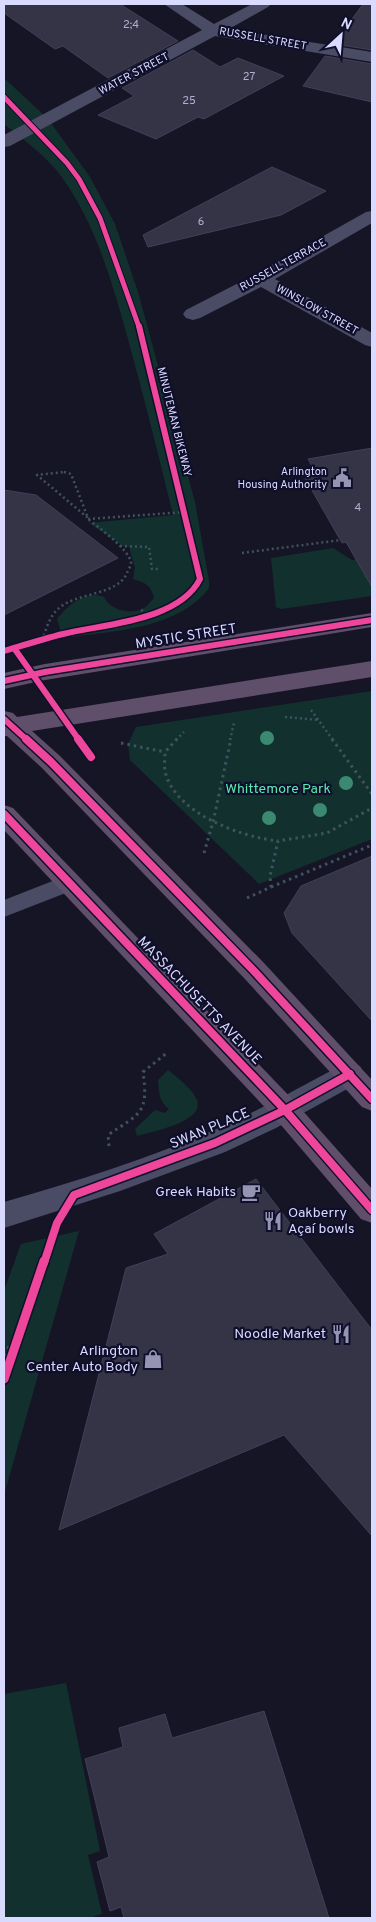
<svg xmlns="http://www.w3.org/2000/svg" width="376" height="1922" viewBox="0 0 376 1922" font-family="Overpass,sans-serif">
  <rect width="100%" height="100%" fill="#161525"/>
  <g fill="#12312e">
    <path d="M4,78L48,119L90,177L115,224L138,292L195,502L209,581V588C177,630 111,631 63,638L57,619C68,605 86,590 104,597C110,610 130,615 142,609C147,607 150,602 154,598C151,585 146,583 133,579L135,568L129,547L123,546L89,523L173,515C159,456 144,398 128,339C112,282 95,220 58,172C42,153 23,139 4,124Z"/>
    <polygon points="333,548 352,560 372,559 372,596 281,609 276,607 271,558"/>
    <polygon points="372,691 372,839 259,884 130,760 128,744 136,727"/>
    <path d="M168,1070C178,1078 190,1087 196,1098C209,1121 151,1132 137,1136L135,1129L155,1110L165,1113L169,1109C159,1101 159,1093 158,1080Z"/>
    <polygon points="79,1231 4,1495 4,1291 21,1244"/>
    <polygon points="66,1683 100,1851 88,1855 102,1914 89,1918 4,1918 4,1694"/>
  </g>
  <g fill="#343446" stroke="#414058">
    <polygon points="4,4 120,4 178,41 108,78 63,46 55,49 4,13"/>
    <polygon points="363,4 372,4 372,50 334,44"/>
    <polygon points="193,50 220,67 238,58 284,76 204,119 198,117 156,139 98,115 134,96 122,88"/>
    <polygon points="325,56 372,64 372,102 303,86"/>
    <polygon points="272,167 326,191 281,215 148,247 143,235"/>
    <polygon points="372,448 372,587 346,542 342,543 305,478 307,477 304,472 314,470 308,459"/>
    <polygon points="4,490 36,495 118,558 4,615"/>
    <polygon points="372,856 372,1021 292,933 284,913 301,886"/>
    <polygon points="256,1179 372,1330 372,1536 284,1435 59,1530 126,1268 168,1254 154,1234"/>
    <polygon points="264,1711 329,1918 124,1918 121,1907 110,1911 97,1862 109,1857 85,1759 123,1747 119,1728 165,1714 172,1738"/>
  </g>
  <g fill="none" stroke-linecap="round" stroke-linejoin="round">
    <g stroke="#41525f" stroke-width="2.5" stroke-dasharray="2 3" stroke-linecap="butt">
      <polygon points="64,472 71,474 88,518 37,475"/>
      <polyline points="88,519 185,512"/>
      <polyline points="120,546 149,547 152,569 159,569"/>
      <polyline points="242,553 341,540"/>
      <polyline points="141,610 152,615"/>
      <path d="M42,640C46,630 49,617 58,609C76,592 117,596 127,573C128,570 131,566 131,563C130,550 98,527 88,519"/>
      <polyline points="311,710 333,740"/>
      <polyline points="285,717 319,720"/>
      <polyline points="176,740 184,732"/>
      <polyline points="230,740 234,723"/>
    </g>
    <g stroke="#41525f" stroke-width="3" stroke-dasharray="2.5 4" stroke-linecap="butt">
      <path d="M177,739L165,752C165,758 164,765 165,771C174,813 241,837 278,841"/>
      <polyline points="332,739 372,794"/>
      <polyline points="121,743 165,752"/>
      <polyline points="204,853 213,822 231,739"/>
      <polyline points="271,887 372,845"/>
      <polyline points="247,898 271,887 270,876 278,841 327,833 372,808"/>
      <path d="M109,1146L108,1135C140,1113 149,1114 143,1072L168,1052"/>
    </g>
    <polyline stroke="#41525f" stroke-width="4" stroke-dasharray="3 5" stroke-linecap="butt" points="4,1356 21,1327"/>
    <polygon fill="#4a4c66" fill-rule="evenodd" points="68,875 76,877 79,883 76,889 4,917 4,900"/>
    <g fill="#4a4c66" fill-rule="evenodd">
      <polygon points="164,4 182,4 214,24 252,4 271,4 268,7 229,29 372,52 372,62 215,36 10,146 4,147 4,135 202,30"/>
      <polygon points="372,211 372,223 275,279 372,333 372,347 365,345 261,287 200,318 193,320 186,318 183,314 186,310 254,275 366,212"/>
      <path d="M350,1063L360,1066L364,1074L360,1082L276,1128L225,1152L120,1191L4,1228V1202C77,1181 151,1158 221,1127C262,1109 300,1087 340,1066Z"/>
    </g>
    <g fill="#5f4f6a" fill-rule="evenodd">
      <polygon points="372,613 372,627 45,680 4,689 4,673 45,664"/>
      <polygon points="372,661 372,677 32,731 60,756 264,963 372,1080 372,1111 362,1107 244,978 42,768 7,736 4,736 4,711 13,713 17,717"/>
      <polygon points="4,805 13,808 295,1102 372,1189 372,1223 361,1219 275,1118 4,830"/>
    </g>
    <g stroke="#100f2b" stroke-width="7">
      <polyline id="cycleway-far3" points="4,97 67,163 79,179 100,218 139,327"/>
    </g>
    <g stroke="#100f2b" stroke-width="9">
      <g id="cycleway-far2">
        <polyline points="14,648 79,740"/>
        <path d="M4,651C24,645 43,639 63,634C104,624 179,621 200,579L139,326"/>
        <polyline points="4,681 45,672 372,620"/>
        <polyline points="4,719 27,740"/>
      </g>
    </g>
    <g stroke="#100f2b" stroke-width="11">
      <g id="cycleway-far1">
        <polyline points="26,739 51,762 254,971 372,1099"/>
        <polyline points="78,739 91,757"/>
        <polyline points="4,814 285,1110 372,1210"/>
        <polyline points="44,1263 57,1223 74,1195 215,1143 285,1110 350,1074"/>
      </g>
    </g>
    <g stroke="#100f2b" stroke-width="12">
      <polyline id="cycleway" points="4,1379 44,1261"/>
    </g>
    <use href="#cycleway-far3" stroke="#ed469a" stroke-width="5"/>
    <use href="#cycleway-far2" stroke="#ed469a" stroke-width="6"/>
    <use href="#cycleway-far1" stroke="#ed469a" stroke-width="8"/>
    <use href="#cycleway" stroke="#ed469a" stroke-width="9"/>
  </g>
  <g fill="#3c8971">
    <circle cx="267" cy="738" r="7"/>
    <circle cx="346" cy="783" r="7"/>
    <circle cx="320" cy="810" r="7"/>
    <circle cx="269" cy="818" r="7"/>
  </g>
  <defs>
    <g id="civic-bare" transform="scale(1.5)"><path d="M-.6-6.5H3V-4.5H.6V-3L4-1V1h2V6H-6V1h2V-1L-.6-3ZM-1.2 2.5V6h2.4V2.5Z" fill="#9595b3" stroke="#100f2b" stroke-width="2.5" paint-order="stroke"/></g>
    <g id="cafe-bare" transform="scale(1.5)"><path d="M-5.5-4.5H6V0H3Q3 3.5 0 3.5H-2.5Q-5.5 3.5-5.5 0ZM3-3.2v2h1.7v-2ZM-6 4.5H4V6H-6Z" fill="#9595b3" stroke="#100f2b" stroke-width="2.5" paint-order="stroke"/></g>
    <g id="restaurant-bare" transform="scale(1.5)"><path d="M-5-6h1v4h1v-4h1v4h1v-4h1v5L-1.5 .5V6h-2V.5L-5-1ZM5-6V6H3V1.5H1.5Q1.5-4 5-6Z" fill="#9595b3" stroke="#100f2b" stroke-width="2.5" paint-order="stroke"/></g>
    <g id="shop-bare" transform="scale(1.5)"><path d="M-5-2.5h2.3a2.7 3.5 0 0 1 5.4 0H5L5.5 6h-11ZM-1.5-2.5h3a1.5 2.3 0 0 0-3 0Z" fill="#9595b3" stroke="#100f2b" stroke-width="2.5" paint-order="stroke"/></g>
  </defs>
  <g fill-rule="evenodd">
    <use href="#civic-bare" x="342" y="478"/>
    <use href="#cafe-bare" x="251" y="1192"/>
    <use href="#restaurant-bare" x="273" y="1221"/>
    <use href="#restaurant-bare" x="341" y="1334"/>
    <use href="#shop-bare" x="153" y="1359"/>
  </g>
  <g text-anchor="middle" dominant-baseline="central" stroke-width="4.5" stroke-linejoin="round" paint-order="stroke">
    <g font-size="11" fill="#b0b0d1">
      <text x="131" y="25">2;4</text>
      <text x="249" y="77">27</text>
      <text x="189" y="101">25</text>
      <text x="201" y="222">6</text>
      <text x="358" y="508">4</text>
    </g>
    <g font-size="11" fill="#d9daff" stroke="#100f2b">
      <text transform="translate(263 39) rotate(10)">RUSSELL STREET</text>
      <text transform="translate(134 74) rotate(-28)">WATER STREET</text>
      <text transform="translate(283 265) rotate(-29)">RUSSELL TERRACE</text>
      <text transform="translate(317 310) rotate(29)">WINSLOW STREET</text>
      <text transform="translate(174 422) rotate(76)">MINUTEMAN BIKEWAY</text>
    </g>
    <g font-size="11" fill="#d9daff" stroke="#100f2b" text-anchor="end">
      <text x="327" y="472">Arlington<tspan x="327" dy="13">Housing Authority</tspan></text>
    </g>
    <g font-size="14" fill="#d9daff" stroke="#100f2b">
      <text transform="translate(186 637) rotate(-9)">MYSTIC STREET</text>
      <text transform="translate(199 1001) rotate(46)">MASSACHUSETTS AVENUE</text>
      <text transform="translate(210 1129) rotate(-23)">SWAN PLACE</text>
    </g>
    <g font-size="14" fill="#5ce8b0" stroke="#100f2b">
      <text x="278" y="789">Whittemore Park</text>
    </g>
    <g font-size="14" fill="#d9daff" stroke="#100f2b" text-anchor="end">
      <text x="236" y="1192">Greek Habits</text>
      <text x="288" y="1213" text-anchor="start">Oakberry<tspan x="288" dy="16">Açaí bowls</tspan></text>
      <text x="326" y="1334">Noodle Market</text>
      <text x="138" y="1351">Arlington<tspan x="138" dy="16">Center Auto Body</tspan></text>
    </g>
  </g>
  <rect width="376" height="1922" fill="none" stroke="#d9daff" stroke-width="10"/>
  <g transform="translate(341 35) rotate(26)" stroke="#100f2b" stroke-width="4" paint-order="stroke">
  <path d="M0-4L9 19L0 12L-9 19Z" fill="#d9daff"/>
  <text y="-8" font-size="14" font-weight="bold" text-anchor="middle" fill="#d9daff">N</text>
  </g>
</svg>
